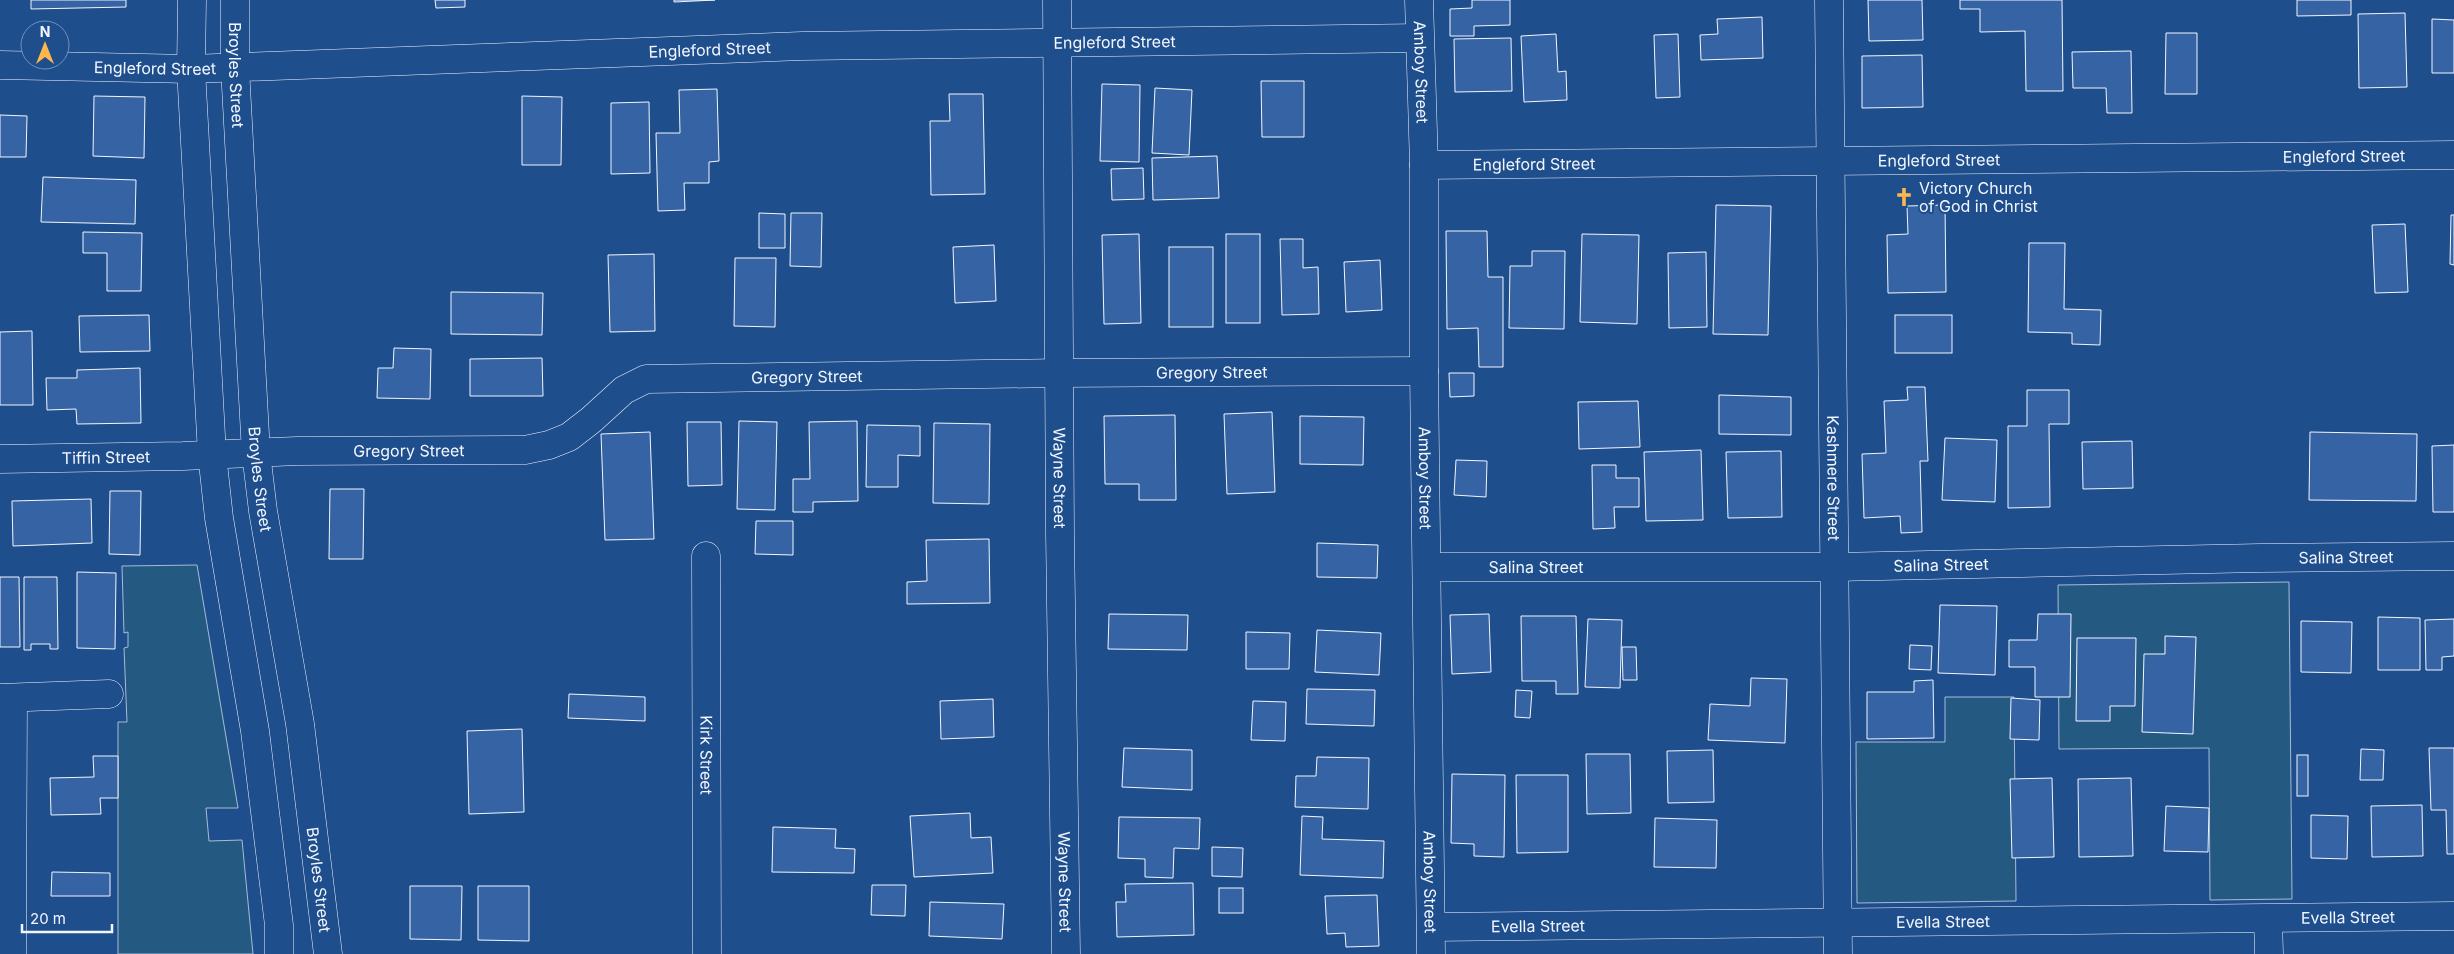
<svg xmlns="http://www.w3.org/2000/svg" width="2454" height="954" viewBox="0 0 2454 954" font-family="Inter,sans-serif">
  <rect width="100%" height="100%" fill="#1f4e8c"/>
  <g fill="#245a82" stroke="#a8bbd7">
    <polygon points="197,565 238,808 206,808 209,841 242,840 253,954 118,954 118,722 127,722 124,648 128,647 128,632 124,633 122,566"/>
    <polygon points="2289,582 2292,899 2210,900 2209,748 2059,749 2058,585"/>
    <polygon points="1945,697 2014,697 2016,901 1857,903 1856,742 1945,742"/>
  </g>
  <g fill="#3563a3" stroke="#f2f6ff">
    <polygon points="31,0 126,0 126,7 31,9"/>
    <polygon points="435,0 465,0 465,7 436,8"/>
    <polygon points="674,0 715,0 674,2"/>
    <polygon points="1472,0 1510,0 1510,25 1474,26 1474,36 1450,36 1450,9 1472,8"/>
    <polygon points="1868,0 1922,0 1923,40 1869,41"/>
    <polygon points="1960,0 2062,0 2063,91 2026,91 2025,31 1980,32 1980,9 1960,9"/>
    <polygon points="2297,0 2351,0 2351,15 2297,16"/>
    <polygon points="2405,13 2407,87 2359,88 2358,14"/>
    <polygon points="1762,17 1763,58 1701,60 1700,35 1718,34 1717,19"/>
    <polygon points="2432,19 2454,20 2454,73 2432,73"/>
    <polygon points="2166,33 2197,33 2197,94 2165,94"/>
    <polygon points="1556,34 1558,72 1566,71 1567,100 1524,102 1521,36"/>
    <polygon points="1678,34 1680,97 1656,98 1654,35"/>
    <polygon points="1511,38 1512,91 1455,92 1454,39"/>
    <polygon points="2131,51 2132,113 2107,113 2106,88 2073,88 2072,52"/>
    <polygon points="1922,55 1923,107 1862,108 1862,56"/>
    <polygon points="1261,81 1304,81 1304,137 1262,137"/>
    <polygon points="1102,84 1140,85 1139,162 1100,161"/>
    <polygon points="1155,88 1192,90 1189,155 1152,153"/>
    <polygon points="717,89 719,161 709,162 709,183 684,183 685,210 658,211 656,133 680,133 679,90"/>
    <polygon points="949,94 983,94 985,194 931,195 930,121 950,121"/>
    <polygon points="94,96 145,97 144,158 93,156"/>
    <polygon points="522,96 562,97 561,165 522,165"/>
    <polygon points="649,102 650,173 611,174 611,103"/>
    <polygon points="0,115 27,116 26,157 0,157"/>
    <polygon points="1217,156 1219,198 1153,200 1152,158"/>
    <polygon points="1143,168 1144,199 1112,200 1111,169"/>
    <polygon points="43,177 136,180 135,224 41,222"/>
    <polygon points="1716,205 1771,206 1768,335 1713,334"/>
    <polygon points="1945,205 1946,292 1888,293 1887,235 1908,234 1907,206"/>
    <polygon points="759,213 785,214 785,248 759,248"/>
    <polygon points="791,213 822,213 821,267 790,266"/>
    <polygon points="2451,215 2454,215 2454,265 2450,264"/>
    <polygon points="2405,224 2408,292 2375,293 2372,225"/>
    <polygon points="1446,231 1487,231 1488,277 1503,277 1503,367 1479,367 1478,328 1447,329"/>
    <polygon points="83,232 142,233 141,291 107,291 107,253 83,253"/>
    <polygon points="1139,234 1141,323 1104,324 1102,235"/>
    <rect x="1226" y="234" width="34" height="89"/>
    <polygon points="1582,234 1639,235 1637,324 1580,322"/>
    <polygon points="1280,239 1303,239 1303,268 1318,267 1319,314 1282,315"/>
    <polygon points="2029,243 2065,243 2064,309 2101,310 2100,345 2072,344 2072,333 2028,332"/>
    <polygon points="994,245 996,301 955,303 953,247"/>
    <rect x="1169" y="247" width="44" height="80"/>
    <polygon points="1532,251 1565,251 1564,329 1509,328 1510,266 1532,266"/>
    <polygon points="1706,252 1707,327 1669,328 1668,253"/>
    <polygon points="654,254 655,331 610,332 608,255"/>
    <polygon points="735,258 776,258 775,327 734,326"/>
    <polygon points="1380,260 1382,310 1346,312 1344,262"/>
    <polygon points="451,292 543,293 542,335 451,334"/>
    <polygon points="149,315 150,351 80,352 79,316"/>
    <rect x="1895" y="315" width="57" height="38"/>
    <polygon points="32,331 33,405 0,405 0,332"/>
    <polygon points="394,348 431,349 430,399 377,398 378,368 393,368"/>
    <polygon points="542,358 543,396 470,396 470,359"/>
    <polygon points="140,368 141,423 77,424 76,409 47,410 46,378 77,378 77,370"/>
    <polygon points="1449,373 1474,373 1474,396 1450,397"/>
    <polygon points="1907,387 1925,387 1928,461 1920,461 1922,532 1901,533 1900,516 1864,518 1862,454 1886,453 1884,401 1908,400"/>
    <polygon points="2027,390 2069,390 2069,424 2049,424 2050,507 2008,508 2008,426 2027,426"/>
    <polygon points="1719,395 1791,397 1791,435 1719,434"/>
    <polygon points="1638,401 1640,447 1579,449 1578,402"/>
    <polygon points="1272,412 1275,492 1227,494 1224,414"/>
    <polygon points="1175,415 1176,500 1139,500 1139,484 1105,484 1104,416"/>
    <polygon points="1300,416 1364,417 1363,465 1300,464"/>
    <polygon points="739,421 777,422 775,510 737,509"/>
    <polygon points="857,421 858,501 813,502 813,512 793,512 793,479 810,479 809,422"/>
    <polygon points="687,422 721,422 722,485 688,486"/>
    <polygon points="934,423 990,424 989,504 933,503"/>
    <polygon points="867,425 920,426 920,456 898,455 898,487 866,487"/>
    <polygon points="650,432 654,539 605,540 601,434"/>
    <polygon points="2310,432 2417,434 2416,501 2309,500"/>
    <polygon points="1945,438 1997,440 1995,502 1942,500"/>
    <polygon points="2132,441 2133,488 2083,489 2082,442"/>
    <polygon points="2454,445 2454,512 2433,512 2432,446"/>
    <polygon points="1701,450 1703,520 1646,521 1644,452"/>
    <polygon points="1781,451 1782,517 1728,518 1726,452"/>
    <polygon points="1456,460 1487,461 1486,497 1454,495"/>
    <polygon points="1592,465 1616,465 1616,478 1639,478 1639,507 1614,507 1615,528 1593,529"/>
    <polygon points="330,489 364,489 363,559 329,559"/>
    <polygon points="110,491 141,491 140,555 109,554"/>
    <polygon points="91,499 92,543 13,546 12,501"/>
    <polygon points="756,521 793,521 793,555 755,554"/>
    <polygon points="989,539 990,603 907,604 907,582 927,581 926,540"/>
    <polygon points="1317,543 1378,545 1377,578 1317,577"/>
    <polygon points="77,572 116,573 115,649 77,648"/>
    <polygon points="0,577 19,577 20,647 0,647"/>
    <polygon points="24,577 57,577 58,649 50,649 50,644 31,644 31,650 24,650"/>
    <polygon points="1940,605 1997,606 1995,675 1938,673"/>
    <polygon points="1109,614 1188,615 1187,650 1108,649"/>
    <polygon points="1489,614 1491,672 1452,674 1450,615"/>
    <polygon points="2038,614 2071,614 2070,697 2035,697 2035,667 2009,667 2009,640 2037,640"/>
    <polygon points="1521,616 1576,616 1578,694 1556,694 1556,681 1522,681"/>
    <polygon points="2378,617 2420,618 2420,670 2378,670"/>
    <polygon points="1588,619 1622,620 1620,688 1585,687"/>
    <polygon points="2454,619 2454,656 2442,657 2442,670 2426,670 2425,620"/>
    <polygon points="2301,621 2352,622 2351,673 2301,672"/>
    <polygon points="1317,630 1381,633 1379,675 1315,672"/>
    <polygon points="1246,632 1290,633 1289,669 1246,669"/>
    <polygon points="2165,636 2196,637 2193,734 2142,732 2144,654 2165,654"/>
    <polygon points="2077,638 2136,638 2135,706 2110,706 2110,721 2076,721"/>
    <polygon points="1910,645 1932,646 1931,670 1909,669"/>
    <polygon points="1622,647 1636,647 1637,680 1623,680"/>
    <polygon points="1751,678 1787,679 1785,743 1708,740 1710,704 1750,706"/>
    <polygon points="1933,680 1934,738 1867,739 1867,692 1914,692 1914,681"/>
    <polygon points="1307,689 1375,690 1374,726 1306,724"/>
    <polygon points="1516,690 1532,691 1530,718 1515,717"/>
    <polygon points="569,694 645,697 645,721 568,718"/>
    <polygon points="2011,698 2040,700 2039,740 2010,739"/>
    <polygon points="993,699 994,737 941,739 940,701"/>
    <polygon points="1253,701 1286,702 1285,741 1251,740"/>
    <polygon points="522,729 524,812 469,814 467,731"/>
    <polygon points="1124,748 1192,750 1192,790 1122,787"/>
    <polygon points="2429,748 2454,748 2454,854 2447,854 2446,810 2431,810"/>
    <polygon points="2361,749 2384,750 2383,780 2360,780"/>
    <polygon points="1713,750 1714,802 1668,803 1667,751"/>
    <polygon points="1586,754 1630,754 1631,813 1587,814"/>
    <rect x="2297" y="755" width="11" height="41"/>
    <polygon points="93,756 118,756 118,798 100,798 101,814 51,815 50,778 94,777"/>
    <polygon points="1317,757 1369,758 1368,809 1295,807 1296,776 1316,776"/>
    <polygon points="1452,774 1505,775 1504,857 1474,856 1474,844 1451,843"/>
    <polygon points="1516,775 1568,775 1568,852 1517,853"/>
    <polygon points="2052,778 2054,857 2012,858 2010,779"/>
    <polygon points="2131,778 2133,856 2079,857 2078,779"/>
    <polygon points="2422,805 2423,856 2372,857 2371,806"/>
    <polygon points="2166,806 2209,808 2208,852 2164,851"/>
    <polygon points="970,813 971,838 991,837 993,873 914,877 910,816"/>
    <polygon points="2311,815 2348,816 2347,859 2311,858"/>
    <polygon points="1302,816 1323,817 1322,839 1384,841 1383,878 1300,875"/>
    <polygon points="1119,817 1200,818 1199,849 1174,848 1173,878 1145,877 1145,859 1118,858"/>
    <polygon points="1655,818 1717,820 1716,868 1654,867"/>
    <polygon points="773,827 836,829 835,848 855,849 854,873 772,872"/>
    <polygon points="1212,847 1243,848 1242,877 1212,876"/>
    <polygon points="52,872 110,873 110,896 51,896"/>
    <polygon points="1193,883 1194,935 1117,937 1116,902 1126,902 1125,884"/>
    <polygon points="872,885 906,885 905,916 871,915"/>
    <polygon points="410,886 462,886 461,940 410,939"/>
    <polygon points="478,886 529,886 529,941 478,940"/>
    <rect x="1219" y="888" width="24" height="25"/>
    <polygon points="1377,895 1379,946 1346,947 1345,933 1327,934 1325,896"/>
    <polygon points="930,902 1004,904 1002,939 929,936"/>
  </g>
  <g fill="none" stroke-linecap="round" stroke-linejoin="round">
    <g stroke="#f2f6ff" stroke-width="29">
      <g id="minor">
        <path id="s1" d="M1057,0L1060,533L1066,954"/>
        <path id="s2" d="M1419,0L1424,165V371L1431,954"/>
        <path id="s3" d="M1829,0L1838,954"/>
        <path id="s4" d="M0,65L191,69L802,46L1419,38"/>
        <path id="s5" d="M1424,165L2454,155"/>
        <path id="s6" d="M0,459L183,456L297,451L525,450L549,445L569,437L591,420L624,390L646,379L1060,373L1424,371"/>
        <path id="s7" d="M706,556L707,954"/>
        <path id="s8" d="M1427,567H1835L2260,558L2454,556"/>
        <polyline points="0,698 109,694"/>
        <polyline points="2268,919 2269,954"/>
        <path id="s9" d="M1432,927L2454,916"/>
        <polyline points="12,954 13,698"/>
      </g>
    </g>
    <g stroke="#f2f6ff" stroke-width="29">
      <g id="secondary">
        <polyline points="192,0 191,69 212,454 219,518 255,731 279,925 279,954"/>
        <path id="s10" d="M235,0V68L256,453L263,511L300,724L328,954"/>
      </g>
    </g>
    <use href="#minor" stroke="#1f4e8c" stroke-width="28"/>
    <use href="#secondary" stroke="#1f4e8c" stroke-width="28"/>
  </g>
  <defs>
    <g id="church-bare" transform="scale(1.5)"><path d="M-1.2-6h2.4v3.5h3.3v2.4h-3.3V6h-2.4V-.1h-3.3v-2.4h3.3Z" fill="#ffb74d" stroke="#1f4e8c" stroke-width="2.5" paint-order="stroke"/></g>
  </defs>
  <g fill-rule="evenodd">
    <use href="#church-bare" x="1904" y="197"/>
  </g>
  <g text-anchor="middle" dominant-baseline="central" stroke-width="4" stroke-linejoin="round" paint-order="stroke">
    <g font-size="16" fill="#f2f6ff" stroke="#1f4e8c">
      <text stroke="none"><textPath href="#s4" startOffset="1115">Engleford Street</textPath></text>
      <text stroke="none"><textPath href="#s4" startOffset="710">Engleford Street</textPath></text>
      <text stroke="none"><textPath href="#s4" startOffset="155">Engleford Street</textPath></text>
      <text stroke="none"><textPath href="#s2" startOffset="72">Amboy Street</textPath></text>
      <text stroke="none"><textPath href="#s10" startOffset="75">Broyles Street</textPath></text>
      <text stroke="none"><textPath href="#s5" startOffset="920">Engleford Street</textPath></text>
      <text stroke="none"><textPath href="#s5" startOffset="515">Engleford Street</textPath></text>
      <text stroke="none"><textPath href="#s5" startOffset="110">Engleford Street</textPath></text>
      <text stroke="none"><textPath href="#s6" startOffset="1234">Gregory Street</textPath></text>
      <text stroke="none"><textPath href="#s6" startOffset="829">Gregory Street</textPath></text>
      <text stroke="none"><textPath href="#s6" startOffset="409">Gregory Street</textPath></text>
      <text stroke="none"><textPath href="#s6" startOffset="106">Tiffin Street</textPath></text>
      <text stroke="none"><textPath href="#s1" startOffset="478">Wayne Street</textPath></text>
      <text stroke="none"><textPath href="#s2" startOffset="478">Amboy Street</textPath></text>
      <text stroke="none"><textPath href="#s3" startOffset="478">Kashmere Street</textPath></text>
      <text stroke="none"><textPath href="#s10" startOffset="480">Broyles Street</textPath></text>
      <text stroke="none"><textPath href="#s8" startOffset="919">Salina Street</textPath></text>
      <text stroke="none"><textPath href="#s8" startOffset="514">Salina Street</textPath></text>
      <text stroke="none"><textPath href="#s8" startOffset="109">Salina Street</textPath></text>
      <text stroke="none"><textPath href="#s7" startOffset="199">Kirk Street</textPath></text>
      <text stroke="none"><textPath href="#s10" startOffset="885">Broyles Street</textPath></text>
      <text stroke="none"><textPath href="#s1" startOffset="882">Wayne Street</textPath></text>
      <text stroke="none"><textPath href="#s2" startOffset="882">Amboy Street</textPath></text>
      <text stroke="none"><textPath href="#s9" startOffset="916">Evella Street</textPath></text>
      <text stroke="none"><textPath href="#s9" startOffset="511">Evella Street</textPath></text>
      <text stroke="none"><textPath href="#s9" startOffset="106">Evella Street</textPath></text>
    </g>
    <g font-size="16" fill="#f2f6ff" stroke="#1f4e8c" text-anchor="start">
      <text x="1919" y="188">Victory Church<tspan x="1919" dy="18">of God in Christ</tspan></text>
    </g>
  </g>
  <g transform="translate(45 45)"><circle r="24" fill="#1f4e8c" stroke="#7391ba"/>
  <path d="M0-4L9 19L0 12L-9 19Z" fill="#ffb74d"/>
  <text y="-8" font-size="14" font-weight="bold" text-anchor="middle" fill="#f2f6ff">N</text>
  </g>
  <path d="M22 924v8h90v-8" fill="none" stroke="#f2f6ff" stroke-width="2.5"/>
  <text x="30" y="924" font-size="15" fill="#f2f6ff" stroke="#1f4e8c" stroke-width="4" paint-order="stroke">20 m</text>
</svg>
